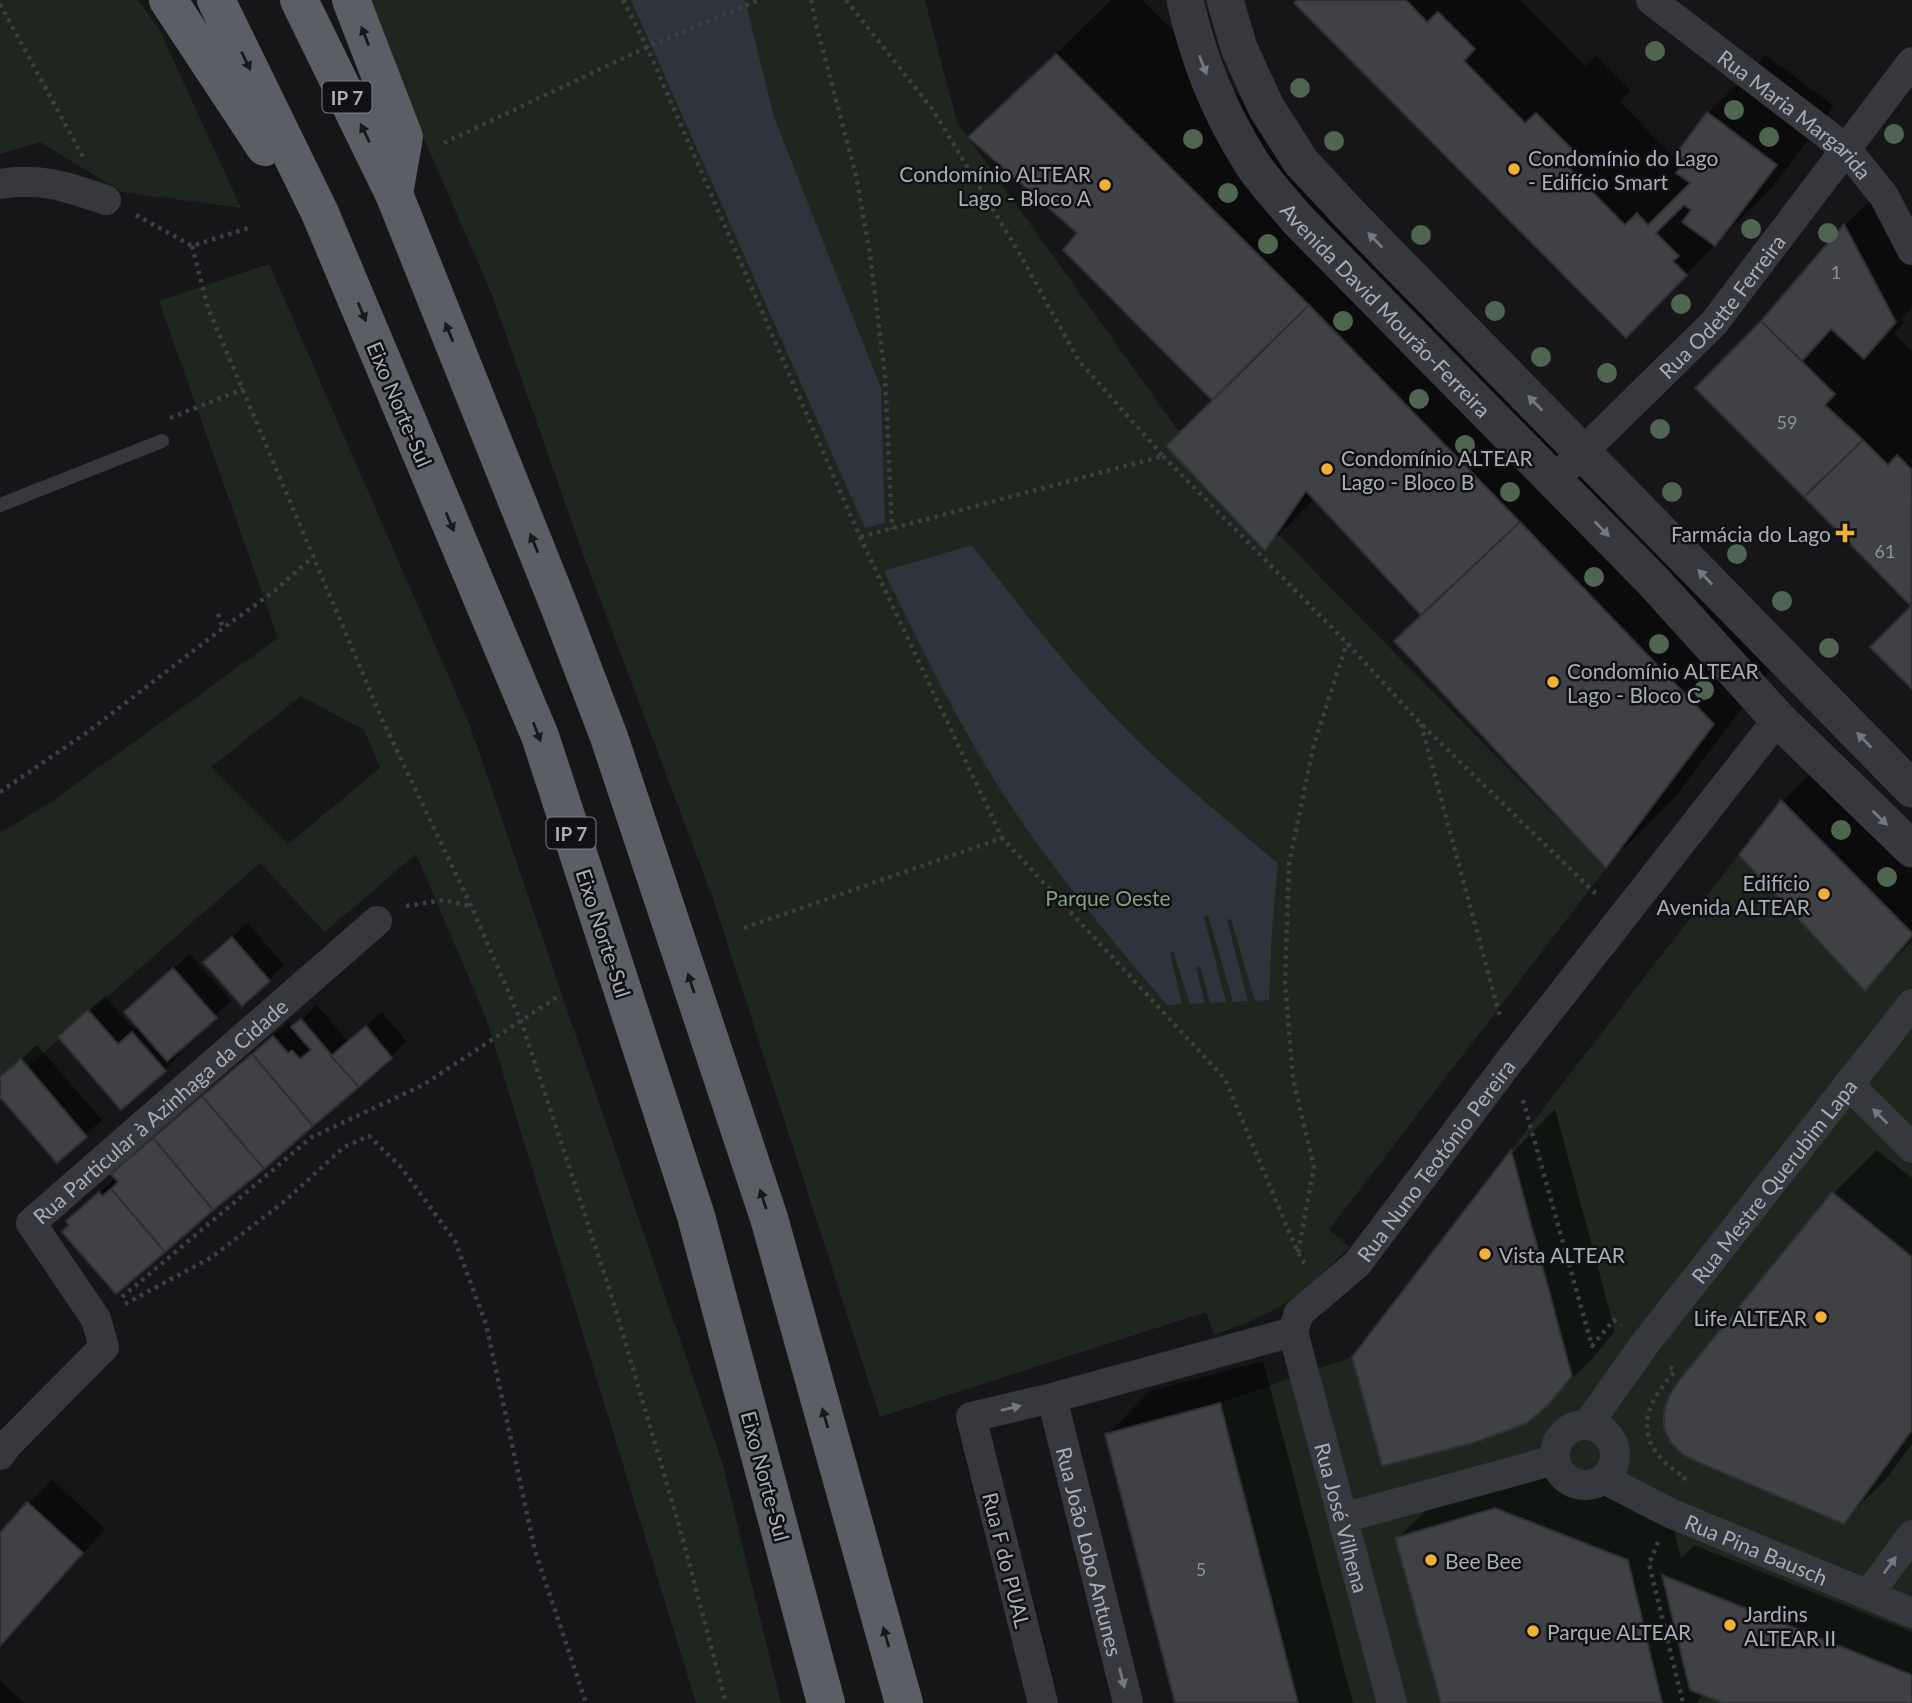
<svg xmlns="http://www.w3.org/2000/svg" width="1912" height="1703" viewBox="0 0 1912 1703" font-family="Lato,sans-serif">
  <rect width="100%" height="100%" fill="#161618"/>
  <g fill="#1e261f" fill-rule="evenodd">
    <polygon points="0,0 138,0 159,29 241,208 122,192 40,142 0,154"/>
    <path d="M364,0H925L957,122L1180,433L1166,447L1264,551L1277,533L1606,868L1329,1230L1350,1247C1331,1265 1313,1283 1293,1298C1270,1315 1240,1325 1214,1335L1206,1312L880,1417L712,896L583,554L492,295Z"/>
    <path d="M269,264L469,723L722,1462L781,1703H696L486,1018L416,854L325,932L260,863L0,1091V833L51,802L278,638L159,301ZM301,696L364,730L380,768L288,844L211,767Z"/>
    <polygon points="1781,800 1912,933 1912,1703 1175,1703 1105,1434 1220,1403 1352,1357"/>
  </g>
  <g fill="#2c353c">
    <polygon points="631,0 745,0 774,117 881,388 885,523 865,528"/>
    <path d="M972,545C1021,608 1070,672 1126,729C1171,775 1221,815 1270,857L1278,863L1272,929L1269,1000L1255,1001L1231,919L1227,920L1248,1001L1233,1002L1208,915L1204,917L1226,1002L1210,1003L1200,966L1196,968L1205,1003L1190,1004L1173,951L1170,953L1182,1004L1167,1005C1111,939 1055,873 1007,800C961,729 921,648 884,571Z"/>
  </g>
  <g fill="#0007">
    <polygon points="1111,0 1142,0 1379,235 1783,653 1676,796 1606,866 1423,614 1315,498 1265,549 1215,400 1080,233 970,137"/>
    <polygon points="1299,0 1522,0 1521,1 1585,66 1596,56 1631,91 1620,102 1683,167 1708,113 1766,55 1834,106 1773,186 1684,277"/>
    <polygon points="1888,182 1912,226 1912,307 1901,319 1904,323 1894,333 1912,351 1912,605 1697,388 1763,322 1845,225"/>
    <polygon points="1826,758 1912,845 1912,941 1865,989 1782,802"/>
    <polygon points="248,923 284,965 269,980 221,947"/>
    <polygon points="190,954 231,1001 177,1050 180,1054 165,1070 121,1108 76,1022 105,996 134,1030 138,1026 141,997"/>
    <polygon points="317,1005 348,1042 382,1012 406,1041 391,1057 164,1250 84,1206 116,1177 114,1174 137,1151 276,1032 289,1022 294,1027"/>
    <polygon points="37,1045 102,1120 57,1161 0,1094 0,1078"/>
    <polygon points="1555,1109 1615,1331 1593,1358 1548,1402 1354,1358 1513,1152"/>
    <polygon points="1877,1150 1912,1178 1912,1444 1887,1478 1843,1522 1834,1193"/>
    <polygon points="1263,1361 1353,1703 1177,1703 1107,1435 1150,1391"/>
    <polygon points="1539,1465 1671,1516 1681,1558 1694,1545 1912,1632 1912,1703 1727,1703 1703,1694 1697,1703 1443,1703 1397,1539 1441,1495"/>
    <polygon points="52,1480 105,1529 0,1646 0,1535"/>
    <polygon points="0,1681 25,1703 0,1703"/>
  </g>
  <g fill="#404145" stroke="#303034" stroke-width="2">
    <polygon points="1297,0 1406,0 1427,22 1438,12 1475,49 1464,61 1525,123 1536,113 1574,151 1563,162 1625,225 1637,213 1648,225 1690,183 1676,173 1685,161 1676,154 1707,112 1777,165 1715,246 1682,222 1691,210 1684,205 1656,233 1679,256 1673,261 1687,275 1626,338 1294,3"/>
    <polygon points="1056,54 1309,305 1213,401 1063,250 1077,233 968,137"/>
    <polygon points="1844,224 1896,322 1864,359 1831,329 1802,361 1761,321"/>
    <polygon points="1309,305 1520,522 1421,615 1306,491 1265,551 1166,446"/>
    <polygon points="1761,321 1835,394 1825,405 1863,440 1804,497 1695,388"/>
    <polygon points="1863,440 1888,465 1897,455 1912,470 1911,606 1804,497"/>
    <polygon points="1520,522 1714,724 1606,868 1394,641"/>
    <polygon points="1911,606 1912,606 1912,689 1870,647"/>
    <polygon points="1781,800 1912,933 1912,936 1865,991 1739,855"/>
    <polygon points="232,937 270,981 242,1006 203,962"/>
    <polygon points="173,968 217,1018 167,1061 124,1012"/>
    <polygon points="88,1010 118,1044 132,1032 166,1071 121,1110 58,1037"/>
    <polygon points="301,1019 359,1087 313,1126 252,1054 273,1036 288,1053 292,1050 300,1059 311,1050 291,1027"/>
    <polygon points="366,1026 392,1058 359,1087 331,1056"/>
    <polygon points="252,1054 313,1126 264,1169 202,1096"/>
    <polygon points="21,1059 87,1137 57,1163 0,1097 0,1077"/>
    <polygon points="202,1096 264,1169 213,1210 153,1138"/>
    <polygon points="153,1138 213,1210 165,1252 111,1189 118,1182 111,1174"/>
    <polygon points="1511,1150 1572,1376 1549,1404 1527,1423 1476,1442 1382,1466 1352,1357"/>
    <polygon points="111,1189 165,1252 116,1294 62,1232 69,1225 66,1221 99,1192 102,1196"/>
    <polygon points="1832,1192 1912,1257 1912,1430 1844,1524 1700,1463 1682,1454 1671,1443 1664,1428 1664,1412 1669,1396 1681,1378"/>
    <polygon points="1220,1403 1298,1703 1175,1703 1105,1434"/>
    <polygon points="27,1502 83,1553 0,1646 0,1533"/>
    <polygon points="1495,1508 1628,1560 1662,1703 1441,1703 1395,1538"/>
    <polygon points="1662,1575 1912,1675 1912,1703 1723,1703 1690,1690"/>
  </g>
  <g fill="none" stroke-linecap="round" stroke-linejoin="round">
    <g stroke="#3d3f44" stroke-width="4.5" stroke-dasharray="3.5 5" stroke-linecap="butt">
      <polyline points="623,0 647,47 860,537 1002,838"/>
      <polyline points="811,0 817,28 856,176 870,254 885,376 892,529"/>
      <polyline points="846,0 933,110 1018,251 1079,361 1163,456 860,537"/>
      <polyline points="0,4 83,157"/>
      <polyline points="444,143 647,47 759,0"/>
      <polyline points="136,215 192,246 251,227"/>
      <polyline points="192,246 208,308 382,719 471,906 521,1021 611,1294 679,1525 726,1703"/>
      <polyline points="170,418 243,389"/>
      <polyline points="1163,456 1347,643 1421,724 1599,897"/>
      <polyline points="218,614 223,628"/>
      <polyline points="1421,724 1500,1017"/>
      <polyline points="0,792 89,731 223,628 272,593 314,556"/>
      <polyline points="406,906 444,900 470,906"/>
      <polyline points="744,928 1002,838 1225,1079 1298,1253 1305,1264"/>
      <polyline points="1523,1100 1592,1346 1614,1320 1621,1325"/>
      <polyline points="1298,1252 1314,1167 1293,1079 1285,982 1289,864 1314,744 1347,643"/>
      <polyline points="122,1297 312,1137 423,1085 557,997"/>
      <polyline points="125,1304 212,1257 285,1201 344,1147 369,1136 400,1166 455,1241 486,1324 535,1551 586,1703"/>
      <path d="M1670,1367L1675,1371C1669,1378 1663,1385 1658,1393C1634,1429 1652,1458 1685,1477L1683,1482"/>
      <polyline points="1658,1542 1649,1564 1683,1703"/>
    </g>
    <polyline stroke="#37383d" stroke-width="14" points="0,505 162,441"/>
    <g stroke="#37383d" stroke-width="30">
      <path id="s1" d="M1651,0L1846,149L1884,196L1912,250"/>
      <path d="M0,184C41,177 68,187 106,200"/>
      <path id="s2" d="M1554,480L1714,323L1912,62"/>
      <polyline points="1848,1084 1912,1148"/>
      <path id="s3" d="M1293,1332L1392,1703"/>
      <path id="s4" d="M1052,1398L1128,1703"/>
      <path id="s5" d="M1588,1424L1644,1345L1912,1004"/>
      <circle cx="1585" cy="1455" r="30"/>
      <path id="s6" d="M0,1455L8,1444L104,1347L96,1319L31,1223L377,921"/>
      <path id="s7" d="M1604,1479L1670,1513L1912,1613"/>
      <polyline points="1343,1518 1555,1460"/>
      <polyline points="1868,1595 1912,1535"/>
      <path id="s8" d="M1043,1703L971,1417L1052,1398L1293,1332L1299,1313L1357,1264L1511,1059L1778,719"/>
    </g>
    <g stroke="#37383d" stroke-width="37">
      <path id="s9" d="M1185,0C1199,61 1219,112 1253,165C1266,184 1283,202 1298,220L1653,581L1778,719L1912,849"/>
      <polyline points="1225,0 1239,48 1266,107 1301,162 1355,220 1912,789"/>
    </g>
    <g stroke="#5b5e65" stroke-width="38">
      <polyline points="168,0 265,147"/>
      <polyline points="216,0 320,213 540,736 696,1216 826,1703"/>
      <polyline points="299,0 394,194 559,606 609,737 769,1218 904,1703"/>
      <polyline points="351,0 404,137 394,194"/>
    </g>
  </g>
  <g fill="#506452">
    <circle cx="1655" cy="51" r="10"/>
    <circle cx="1300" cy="88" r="10"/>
    <circle cx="1734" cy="110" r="10"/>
    <circle cx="1894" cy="134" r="10"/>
    <circle cx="1769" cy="137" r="10"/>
    <circle cx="1193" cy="139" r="10"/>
    <circle cx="1334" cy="141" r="10"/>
    <circle cx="1228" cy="193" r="10"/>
    <circle cx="1751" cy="229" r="10"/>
    <circle cx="1828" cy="233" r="10"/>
    <circle cx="1421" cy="235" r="10"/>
    <circle cx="1268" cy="244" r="10"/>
    <circle cx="1681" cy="304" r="10"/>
    <circle cx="1495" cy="311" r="10"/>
    <circle cx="1343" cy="321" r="10"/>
    <circle cx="1541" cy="357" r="10"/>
    <circle cx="1607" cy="373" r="10"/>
    <circle cx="1419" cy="399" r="10"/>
    <circle cx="1660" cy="429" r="10"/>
    <circle cx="1465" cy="445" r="10"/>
    <circle cx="1510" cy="492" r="10"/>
    <circle cx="1672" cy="492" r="10"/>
    <circle cx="1737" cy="554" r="10"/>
    <circle cx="1594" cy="577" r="10"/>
    <circle cx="1782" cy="601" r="10"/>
    <circle cx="1659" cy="644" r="10"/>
    <circle cx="1829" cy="648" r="10"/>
    <circle cx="1704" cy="690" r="10"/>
    <circle cx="1841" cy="830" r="10"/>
    <circle cx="1887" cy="877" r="10"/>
  </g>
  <defs><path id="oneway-solid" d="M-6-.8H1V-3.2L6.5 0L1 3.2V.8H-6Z" transform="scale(1.75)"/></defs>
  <g fill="#18191b">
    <use href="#oneway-solid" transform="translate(365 36) rotate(-111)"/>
    <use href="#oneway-solid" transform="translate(246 61) rotate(64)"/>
    <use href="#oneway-solid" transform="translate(365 133) rotate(-116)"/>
    <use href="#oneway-solid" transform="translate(362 312) rotate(67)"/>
    <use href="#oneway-solid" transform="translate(449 332) rotate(-112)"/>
    <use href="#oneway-solid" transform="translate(450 522) rotate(67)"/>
    <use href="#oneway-solid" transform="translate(534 543) rotate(-112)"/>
    <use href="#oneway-solid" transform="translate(537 732) rotate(69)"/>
    <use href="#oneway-solid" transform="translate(691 983) rotate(-108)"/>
    <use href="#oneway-solid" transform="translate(763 1199) rotate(-108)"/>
    <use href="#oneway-solid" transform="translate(825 1418) rotate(-106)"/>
    <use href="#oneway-solid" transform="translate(886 1637) rotate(-106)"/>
  </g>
  <g fill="#757881">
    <use href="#oneway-solid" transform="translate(1203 65) rotate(69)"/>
    <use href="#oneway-solid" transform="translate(1375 240) rotate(-134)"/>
    <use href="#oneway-solid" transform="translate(1535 403) rotate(-134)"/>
    <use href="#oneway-solid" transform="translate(1602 529) rotate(46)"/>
    <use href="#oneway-solid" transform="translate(1705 577) rotate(-134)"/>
    <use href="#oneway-solid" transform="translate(1864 740) rotate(-134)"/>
    <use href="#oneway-solid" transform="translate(1880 818) rotate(44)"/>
    <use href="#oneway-solid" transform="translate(1880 1116) rotate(-135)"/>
    <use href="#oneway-solid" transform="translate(1011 1408) rotate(-13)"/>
    <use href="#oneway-solid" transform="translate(1890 1565) rotate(-54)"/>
    <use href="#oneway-solid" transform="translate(1122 1678) rotate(76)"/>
  </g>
  <g fill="#f2b134" stroke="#111113" stroke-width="2.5">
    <circle cx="1514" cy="169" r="7"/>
    <circle cx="1105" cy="185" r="7"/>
    <circle cx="1327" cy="469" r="7"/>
    <path d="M1841.5 522.5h7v7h7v7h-7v7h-7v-7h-7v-7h7z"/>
    <circle cx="1553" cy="682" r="7"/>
    <circle cx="1824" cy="894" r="7"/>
    <circle cx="1485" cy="1254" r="7"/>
    <circle cx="1821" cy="1317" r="7"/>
    <circle cx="1431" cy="1560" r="7"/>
    <circle cx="1730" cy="1625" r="7"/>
    <circle cx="1533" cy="1631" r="7"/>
  </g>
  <g text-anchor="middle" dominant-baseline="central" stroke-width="5" stroke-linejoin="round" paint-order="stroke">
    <g font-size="18" fill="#8e929b">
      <text x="1836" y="272">1</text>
      <text x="1787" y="422">59</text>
      <text x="1885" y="551">61</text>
      <text x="1201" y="1569">5</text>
    </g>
    <g fill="#111113" stroke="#7b7e86" stroke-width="2">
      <rect x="322.5" y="81.5" width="49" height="31" rx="5"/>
      <rect x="546.5" y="817.5" width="49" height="31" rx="5"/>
    </g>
    <g font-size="19" font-weight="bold" fill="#a8adb8">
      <text x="347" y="97">IP 7</text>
      <text x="571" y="833">IP 7</text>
    </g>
    <g font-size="21" fill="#a8adb8" stroke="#111113">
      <text stroke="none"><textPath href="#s1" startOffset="184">Rua Maria Margarida</textPath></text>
      <text stroke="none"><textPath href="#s2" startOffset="242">Rua Odette Ferreira</textPath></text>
      <text stroke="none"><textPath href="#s9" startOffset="376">Avenida David Mourão-Ferreira</textPath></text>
      <text transform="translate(400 404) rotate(67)">Eixo Norte-Sul</text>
      <text transform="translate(604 933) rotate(72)">Eixo Norte-Sul</text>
      <text stroke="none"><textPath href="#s6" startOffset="466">Rua Particular à Azinhaga da Cidade</textPath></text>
      <text stroke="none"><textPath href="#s8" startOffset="854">Rua Nuno Teotónio Pereira</textPath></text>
      <text stroke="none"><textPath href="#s5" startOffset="306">Rua Mestre Querubim Lapa</textPath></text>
      <text transform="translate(766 1476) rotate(75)">Eixo Norte-Sul</text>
      <text stroke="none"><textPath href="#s3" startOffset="192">Rua José Vilhena</textPath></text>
      <text stroke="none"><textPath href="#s7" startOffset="168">Rua Pina Bausch</textPath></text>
      <text stroke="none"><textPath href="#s4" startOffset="158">Rua João Lobo Antunes</textPath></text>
      <text transform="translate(1007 1560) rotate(76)">Rua F do PUAL</text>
    </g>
    <g font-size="21" fill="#a8adb8" stroke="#111113" text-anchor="start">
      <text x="1528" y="157">Condomínio do Lago<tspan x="1528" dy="24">- Edifício Smart</tspan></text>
      <text x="1091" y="173" text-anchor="end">Condomínio ALTEAR<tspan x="1091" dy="24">Lago - Bloco A</tspan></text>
      <text x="1341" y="457">Condomínio ALTEAR<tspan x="1341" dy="24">Lago - Bloco B</tspan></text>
      <text x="1831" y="533" text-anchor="end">Farmácia do Lago</text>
      <text x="1567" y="670">Condomínio ALTEAR<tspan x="1567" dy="24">Lago - Bloco C</tspan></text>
      <text x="1810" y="882" text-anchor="end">Edifício<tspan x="1810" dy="24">Avenida ALTEAR</tspan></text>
      <text x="1499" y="1254">Vista ALTEAR</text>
      <text x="1807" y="1317" text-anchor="end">Life ALTEAR</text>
      <text x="1445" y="1560">Bee Bee</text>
      <text x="1744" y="1613">Jardins<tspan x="1744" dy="24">ALTEAR II</tspan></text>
      <text x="1547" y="1631">Parque ALTEAR</text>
    </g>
    <g font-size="21" fill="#7fa381" stroke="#111113">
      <text x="1108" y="897">Parque Oeste</text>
    </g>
  </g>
</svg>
